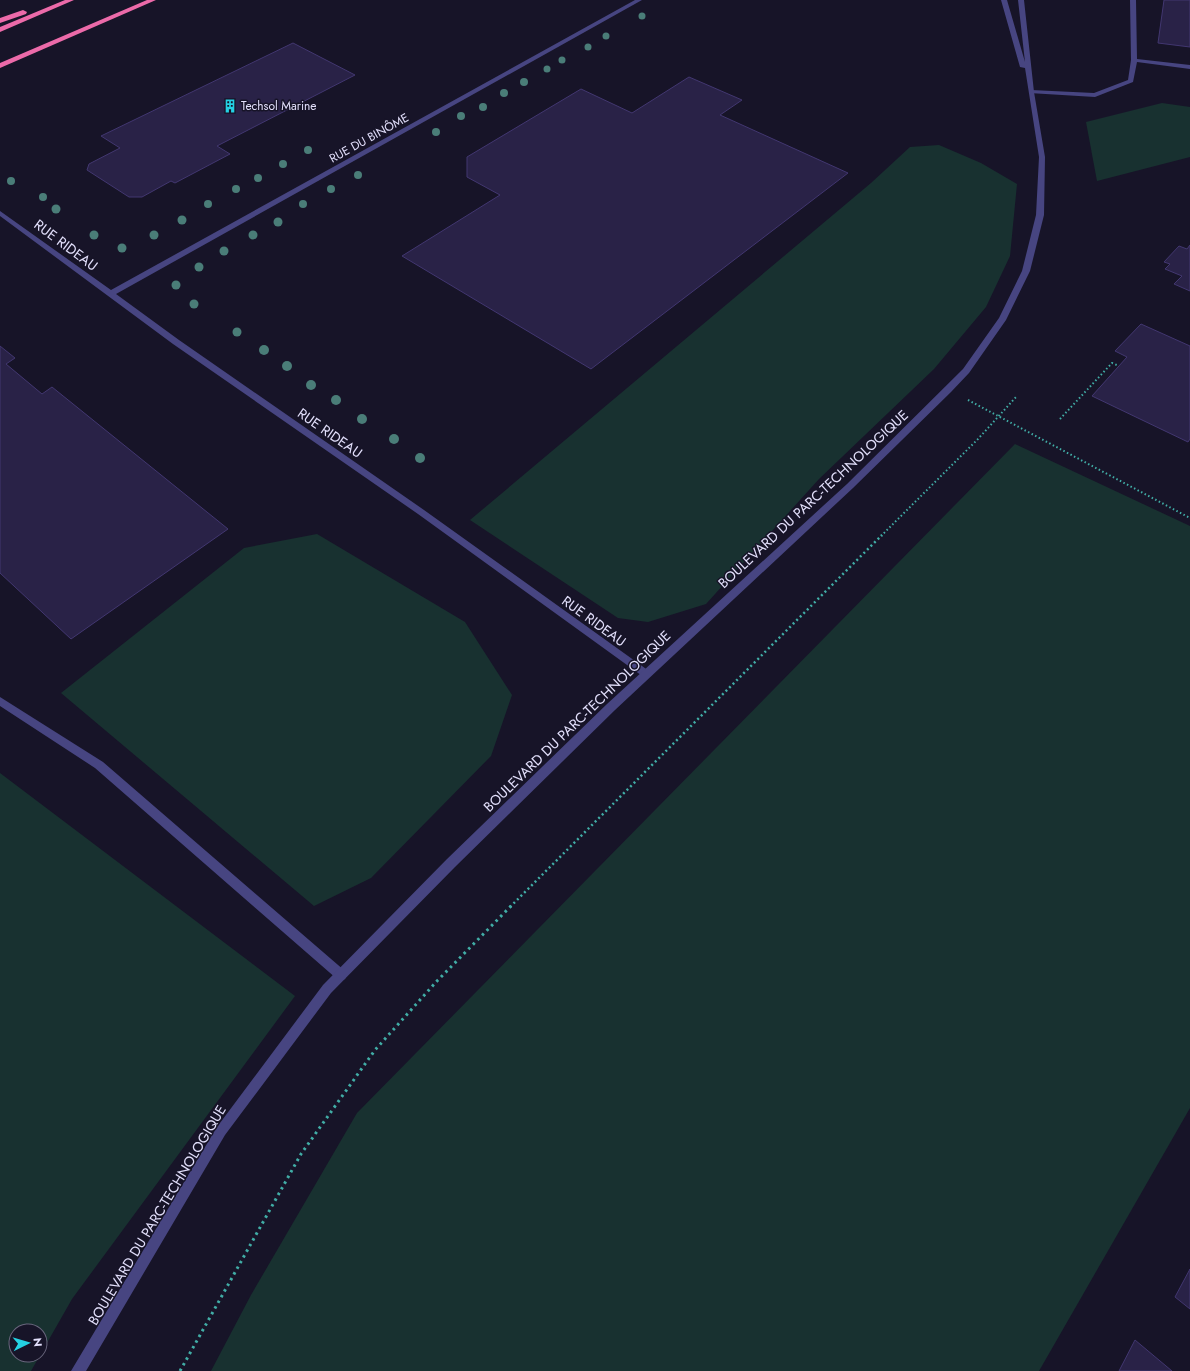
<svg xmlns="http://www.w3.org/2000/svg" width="1190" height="1371" viewBox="0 0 1190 1371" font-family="Jost,sans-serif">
  <rect width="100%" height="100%" fill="#171428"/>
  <g fill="#183130" fill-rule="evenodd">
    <polygon points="1162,103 1190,107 1190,157 1097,181 1086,122"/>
    <polygon points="939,145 981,163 1017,184 1010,256 986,307 934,369 819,479 706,604 648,622 618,618 470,520 871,183 910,147"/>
    <polygon points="1015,444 1190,526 1190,1108 1039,1371 211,1371 251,1295 357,1113"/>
    <polygon points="317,534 465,622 512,695 491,756 371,878 314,906 61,693 244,548"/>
    <path d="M0,773L295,996L72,1299L31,1371H0ZM16,1331H40V1355H16Z"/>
  </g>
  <g fill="#292247" stroke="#423770">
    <polygon points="1164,0 1190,0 1190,47 1158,43"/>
    <polygon points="293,43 355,75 217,146 230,154 175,183 171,181 142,197 129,197 87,170 89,164 120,148 101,136"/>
    <polygon points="689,77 742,100 720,115 848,173 591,369 402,256 500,195 467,177 467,157 581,89 632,113"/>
    <polygon points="1190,245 1190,291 1174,284 1182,276 1165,269 1170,264 1164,262 1179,246 1187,249"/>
    <polygon points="1141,324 1190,346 1190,439 1188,442 1092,396 1127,357 1115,351"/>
    <polygon points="0,346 15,358 6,364 42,394 52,387 228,529 71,639 0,573"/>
    <polygon points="1190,1269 1190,1309 1175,1297"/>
    <polygon points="1135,1340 1172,1371 1119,1371"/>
  </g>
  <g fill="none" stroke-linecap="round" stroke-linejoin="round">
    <g stroke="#41ada6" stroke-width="2" stroke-dasharray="1.5 2.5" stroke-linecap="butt">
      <polyline points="968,400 1190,518"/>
      <polyline points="1060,419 1112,363 1119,366"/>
      <polyline points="881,536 978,439 1016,397"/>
    </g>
    <polyline stroke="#41ada6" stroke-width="2.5" stroke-dasharray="2 3" stroke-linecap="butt" points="510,907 882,535"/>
    <polyline stroke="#41ada6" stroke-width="3" stroke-dasharray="2.5 4" stroke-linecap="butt" points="180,1371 301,1154 375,1050 437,981 511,906"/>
    <g fill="#474581" fill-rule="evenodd">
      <polygon points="1130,0 1136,0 1137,59 1190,65 1190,69 1137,62 1133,82 1095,97 1029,93 1029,91 1031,90 1094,93 1128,80 1131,60"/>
      <polygon points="0,697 103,762 345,971 347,975 345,979 341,981 337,979 95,768 0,706"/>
    </g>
    <polygon fill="#474581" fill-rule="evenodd" points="635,0 642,0 116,294 179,340 424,510 649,671 650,674 649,677 645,678 418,514 173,344 0,216 0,211 111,290"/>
    <polygon fill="#474581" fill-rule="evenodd" points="1001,0 1007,0 1025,62 1018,0 1024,0 1034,92 1045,157 1044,215 1030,271 1006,320 969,373 951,392 853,488 615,710 455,867 331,993 225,1135 86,1371 71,1371 217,1127 323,985 447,859 607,704 847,484 963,369 999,318 1022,271 1036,215 1039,157 1025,68 1020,67"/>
    <g fill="#ec6aa9" fill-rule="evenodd">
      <polygon points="65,0 74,0 0,32 0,27"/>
      <polygon points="147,0 156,0 0,68 0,63"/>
      <polygon points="23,10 27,12 26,14 0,23 0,18"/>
    </g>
  </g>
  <g fill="#4a7d78">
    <circle cx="642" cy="16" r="3.5"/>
    <circle cx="606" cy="36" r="3.5"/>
    <circle cx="588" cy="47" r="3.5"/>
    <circle cx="562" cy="60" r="3.5"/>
    <circle cx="547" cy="69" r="3.5"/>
    <circle cx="524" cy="82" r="4"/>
    <circle cx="504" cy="93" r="4"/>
    <circle cx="483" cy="107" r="4"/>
    <circle cx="461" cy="116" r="4"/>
    <circle cx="436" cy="132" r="4"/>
    <circle cx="308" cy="150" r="4"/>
    <circle cx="283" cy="164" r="4"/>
    <circle cx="358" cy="175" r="4"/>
    <circle cx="258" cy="178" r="4"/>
    <circle cx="11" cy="181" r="4"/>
    <circle cx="236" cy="189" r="4"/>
    <circle cx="331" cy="189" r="4"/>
    <circle cx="43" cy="197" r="4"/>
    <circle cx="208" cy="204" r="4"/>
    <circle cx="303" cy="204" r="4"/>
    <circle cx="56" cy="209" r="4.5"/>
    <circle cx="182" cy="220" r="4.5"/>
    <circle cx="278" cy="222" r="4.5"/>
    <circle cx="94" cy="235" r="4.5"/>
    <circle cx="154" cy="235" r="4.5"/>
    <circle cx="253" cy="235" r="4.5"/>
    <circle cx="122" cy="248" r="4.5"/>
    <circle cx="224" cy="251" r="4.5"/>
    <circle cx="199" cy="267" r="4.5"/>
    <circle cx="176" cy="285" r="4.5"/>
    <circle cx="194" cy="304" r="4.5"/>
    <circle cx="237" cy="332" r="4.5"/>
    <circle cx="264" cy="350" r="5"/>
    <circle cx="287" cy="366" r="5"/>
    <circle cx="311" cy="385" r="5"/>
    <circle cx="336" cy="400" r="5"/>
    <circle cx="362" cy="419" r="5"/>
    <circle cx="394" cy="439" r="5"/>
    <circle cx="420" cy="458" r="5"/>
  </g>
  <defs>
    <g id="building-bare" transform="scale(1.08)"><path d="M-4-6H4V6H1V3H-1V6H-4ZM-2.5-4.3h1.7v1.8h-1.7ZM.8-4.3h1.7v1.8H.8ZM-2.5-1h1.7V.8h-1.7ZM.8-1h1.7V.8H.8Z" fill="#24d1e3" stroke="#171428" stroke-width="2.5" paint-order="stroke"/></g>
  </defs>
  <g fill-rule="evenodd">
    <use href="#building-bare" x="230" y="106"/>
  </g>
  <g text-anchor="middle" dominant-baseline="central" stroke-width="3" stroke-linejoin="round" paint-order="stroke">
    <g font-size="12" fill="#e2dffb" stroke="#171428" text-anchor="start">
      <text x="241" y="106">Techsol Marine</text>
    </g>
    <g font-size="12" fill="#e2dffb" stroke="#171428">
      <text transform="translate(369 138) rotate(-29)">RUE DU BINÔME</text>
    </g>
    <g font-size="14" fill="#e2dffb" stroke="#171428">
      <text transform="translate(66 245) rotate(37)">RUE RIDEAU</text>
      <text transform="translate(330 433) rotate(35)">RUE RIDEAU</text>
      <text transform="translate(813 499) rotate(-43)">BOULEVARD DU PARC-TECHNOLOGIQUE</text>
      <text transform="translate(594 621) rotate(36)">RUE RIDEAU</text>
      <text transform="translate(577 721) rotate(-44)">BOULEVARD DU PARC-TECHNOLOGIQUE</text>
      <text transform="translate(157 1215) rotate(-59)">BOULEVARD DU PARC-TECHNOLOGIQUE</text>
    </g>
  </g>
  <g transform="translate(28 1343) rotate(85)"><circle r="19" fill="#171428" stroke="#68657c"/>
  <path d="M0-3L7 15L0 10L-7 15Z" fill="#24d1e3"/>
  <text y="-6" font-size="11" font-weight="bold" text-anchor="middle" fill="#e2dffb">N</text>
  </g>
</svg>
